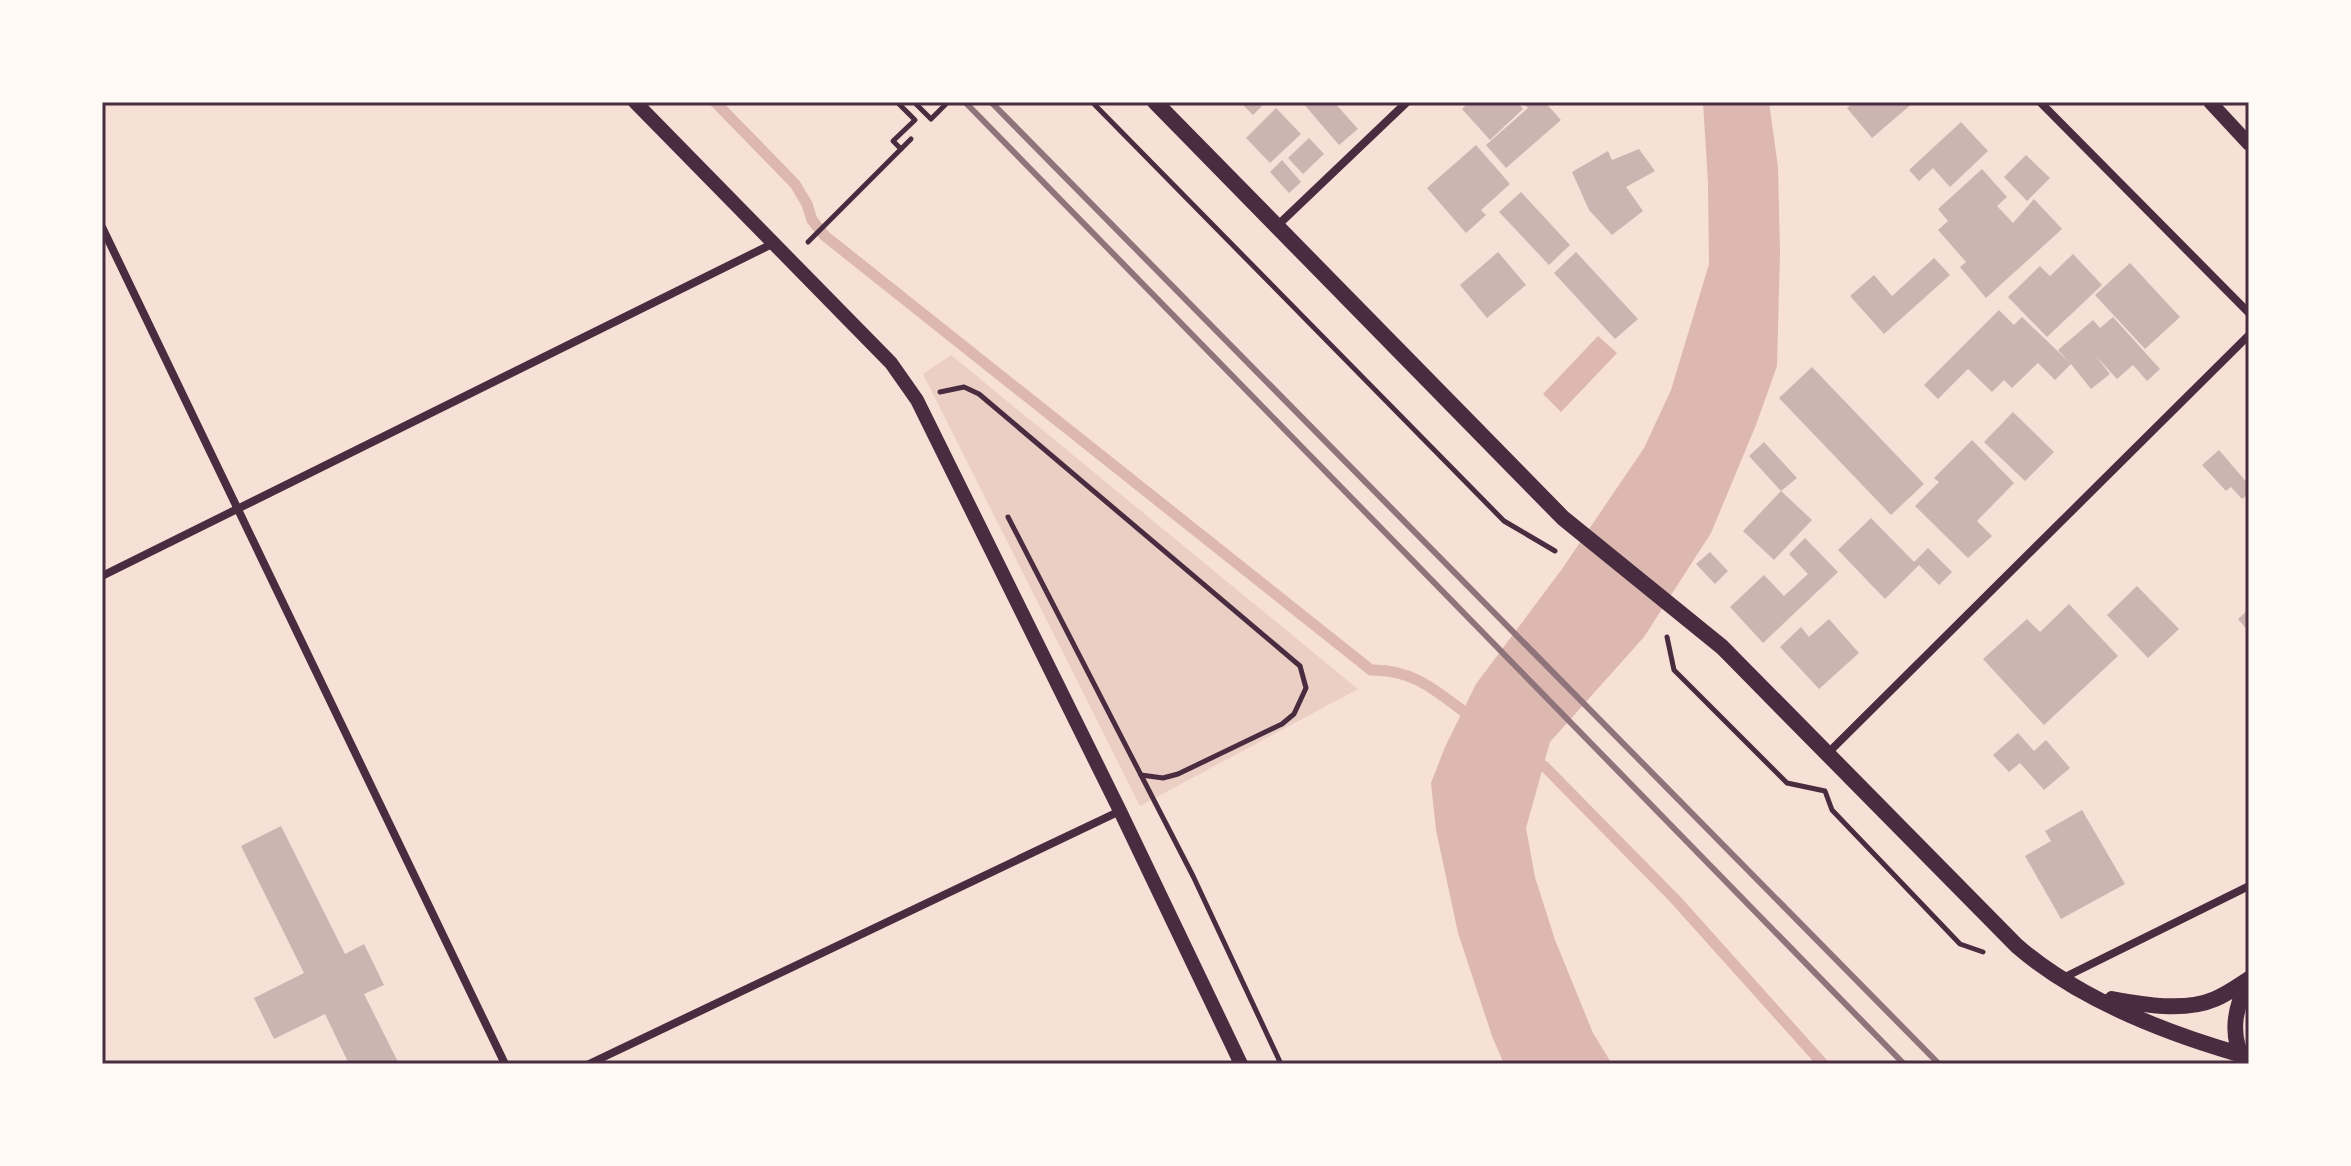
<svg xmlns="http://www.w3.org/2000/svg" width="2351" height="1166" viewBox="0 0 2351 1166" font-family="'Noto Sans',sans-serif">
  <rect width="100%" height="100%" fill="#f7e1d7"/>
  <polygon fill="#ebcfc5" points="951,355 1358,689 1140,806 923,374"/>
  <g fill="#dcb8b0">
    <polygon points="1703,102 1769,102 1778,167 1780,253 1777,366 1756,425 1711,533 1644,637 1550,742 1526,828 1535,877 1555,940 1593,1033 1612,1064 1504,1064 1492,1036 1458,933 1436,830 1431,783 1445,747 1476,684 1562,569 1644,448 1671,390 1709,264 1708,184"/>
    <polygon points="1598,336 1617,353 1561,412 1543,394"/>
  </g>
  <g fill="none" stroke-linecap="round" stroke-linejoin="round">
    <g stroke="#dcb8b0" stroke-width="11">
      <path d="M715,102L795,184L807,204L812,220L825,236L1371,670C1410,669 1433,688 1463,711"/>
      <polyline points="1544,766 1675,899 1823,1064"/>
    </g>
  </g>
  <g fill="#ccb4b1">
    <polygon points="1240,102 1266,102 1253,115"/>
    <polygon points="1302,102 1334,102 1358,129 1339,145"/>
    <polygon points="1469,102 1517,102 1523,109 1490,140 1462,109"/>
    <polygon points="1523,102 1545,102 1561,120 1506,168 1486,145 1528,108"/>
    <polygon points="1854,102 1914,102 1872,138 1847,108"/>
    <polygon points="1276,108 1301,134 1270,163 1246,138"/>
    <polygon points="1961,122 1988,151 1950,187 1933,168 1919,181 1909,170"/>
    <polygon points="1309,138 1324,154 1303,174 1288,158"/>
    <polygon points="1476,145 1510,184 1481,210 1486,215 1466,233 1427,188"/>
    <polygon points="1639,149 1655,171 1626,187 1643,211 1612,235 1589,210 1572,172 1608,151 1612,160"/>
    <polygon points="2026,155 2050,178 2027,201 2004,177"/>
    <polygon points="1282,160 1301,182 1289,193 1270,172"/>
    <polygon points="1982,169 2007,197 1997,206 2013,223 2034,199 2062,229 1986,298 1960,267 1966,262 1938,230 1948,221 1938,209"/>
    <polygon points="1521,192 1570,245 1549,265 1499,212"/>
    <polygon points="1498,252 1526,285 1487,318 1460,285"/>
    <polygon points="1576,252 1638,319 1615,339 1554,273"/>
    <polygon points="2073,254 2102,285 2047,337 2008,297 2040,266 2050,276"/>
    <polygon points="1934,258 1950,275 1884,334 1850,296 1874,275 1892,296"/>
    <polygon points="2130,263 2180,317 2145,349 2095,295"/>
    <polygon points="1999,310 2014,325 2022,317 2071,364 2058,350 2093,320 2100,328 2113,317 2160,369 2147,381 2133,365 2117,379 2096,356 2110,374 2091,389 2071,364 2055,380 2038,363 2012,388 2004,380 1992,392 1968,369 1938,399 1924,385"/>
    <polygon points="1812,367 1924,484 1891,515 1779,398"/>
    <polygon points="2013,412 2054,452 2025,481 1984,442"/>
    <polygon points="1972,440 2014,483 1977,521 1992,536 1968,558 1915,506 1939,482 1934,478"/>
    <polygon points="1764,442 1797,478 1781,491 1749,456"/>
    <polygon points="2219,450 2249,485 2249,493 2242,499 2231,487 2226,491 2202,465"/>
    <polygon points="1781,491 1812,520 1774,560 1743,531"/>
    <polygon points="1871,518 1914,562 1928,548 1952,572 1939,585 1919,565 1885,599 1838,550"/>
    <polygon points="1805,538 1838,572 1763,643 1730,607 1764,575 1784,596 1808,574 1789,554"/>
    <polygon points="1710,552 1728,571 1715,584 1696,564"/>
    <polygon points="2137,586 2179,629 2148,658 2107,615"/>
    <polygon points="2069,604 2118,656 2044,725 1983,659 2027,619 2040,632"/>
    <polygon points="2249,609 2249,632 2238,619"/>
    <polygon points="1829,619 1859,653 1819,689 1780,647 1801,627 1809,637"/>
    <polygon points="2018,733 2034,751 2046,740 2070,768 2044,790 2020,763 2009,772 1993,755"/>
    <polygon points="2082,810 2125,884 2061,919 2025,856 2051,841 2045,831"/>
    <polygon points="281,826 345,954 364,944 384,985 364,994 399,1064 349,1064 325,1014 274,1039 254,998 304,973 241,846"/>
  </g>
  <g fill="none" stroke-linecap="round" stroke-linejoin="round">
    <g stroke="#4a2c40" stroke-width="5">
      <polyline points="897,102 915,120 893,141 901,149"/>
      <polyline points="914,102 931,119 948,102"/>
      <polyline points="1092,102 1504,521 1555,551"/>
      <polyline points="808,242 911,139"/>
      <polyline points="940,392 964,387 979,394 1300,666 1306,688 1294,714 1282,724 1178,774 1163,778 1141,775"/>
      <polyline points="1008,517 1193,876 1281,1064"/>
      <polyline points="1667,637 1674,670 1787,783 1825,791 1832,810 1960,944 1983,952"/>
    </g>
    <g stroke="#4a2c40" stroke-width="8">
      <polyline points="2040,102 2249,313"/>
      <polyline points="1278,225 1407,102"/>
      <polyline points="102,227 505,1064"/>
      <polyline points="102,576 774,243"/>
      <polyline points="1828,753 2249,335"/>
      <polyline points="2061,979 2249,886"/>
      <polyline points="589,1064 1120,811"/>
    </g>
    <g stroke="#4a2c40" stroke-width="14">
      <polyline points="635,102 891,363 917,400 1120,811 1241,1064"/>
      <polyline points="2210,102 2249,144"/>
    </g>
    <g stroke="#4a2c40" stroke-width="16">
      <path d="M1155,102L1563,518L1722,647L2017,946C2077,998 2163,1032 2239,1054"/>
      <path d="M2112,999C2144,1005 2185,1012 2215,999C2227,994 2238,986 2249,979"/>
      <path d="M2245,1064C2229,1035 2234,1008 2249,981"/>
    </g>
    <g stroke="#8f747c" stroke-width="6">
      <polyline points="965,102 1904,1064"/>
      <polyline points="991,102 1939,1064"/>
    </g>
  </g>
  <rect width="2351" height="1166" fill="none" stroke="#fffaf5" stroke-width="208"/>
  <rect x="104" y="104" width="2143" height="958" fill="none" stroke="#4a2c40" stroke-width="3"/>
</svg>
